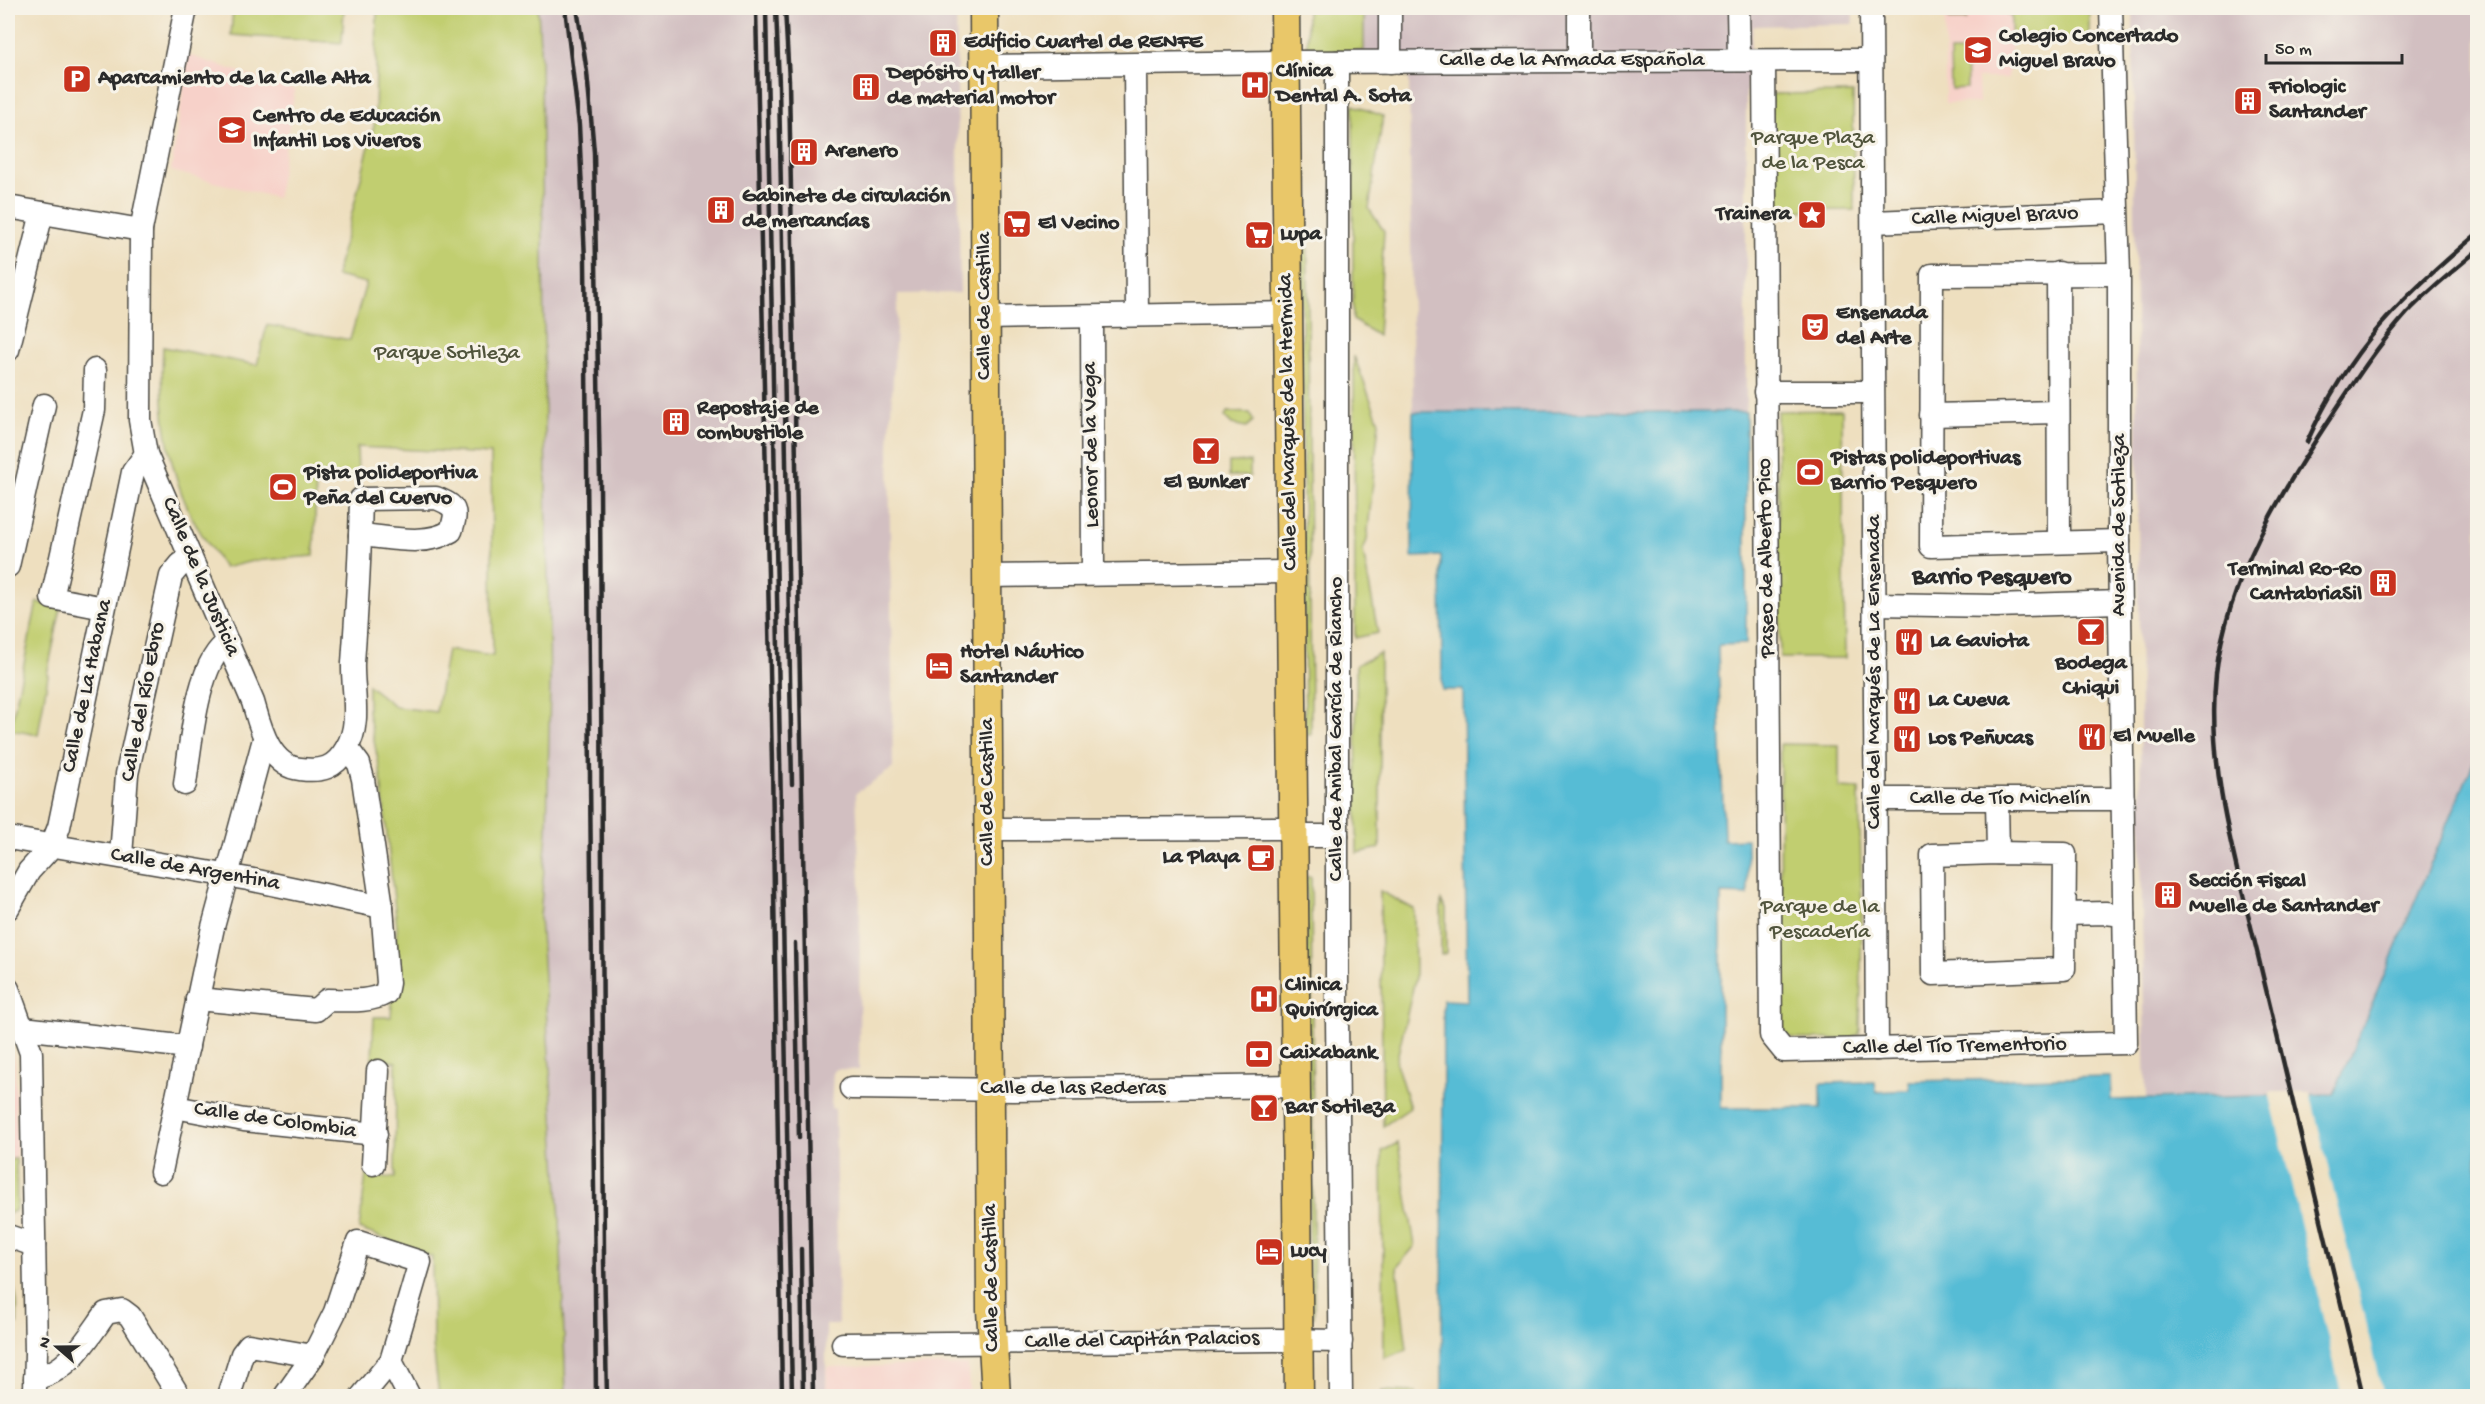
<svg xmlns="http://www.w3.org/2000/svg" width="2485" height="1404" viewBox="0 0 2485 1404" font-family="'Gochi Hand',sans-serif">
  <rect width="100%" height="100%" fill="#f7f3e8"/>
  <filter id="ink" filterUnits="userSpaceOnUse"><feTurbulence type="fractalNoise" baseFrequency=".0167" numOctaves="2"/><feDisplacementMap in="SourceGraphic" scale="12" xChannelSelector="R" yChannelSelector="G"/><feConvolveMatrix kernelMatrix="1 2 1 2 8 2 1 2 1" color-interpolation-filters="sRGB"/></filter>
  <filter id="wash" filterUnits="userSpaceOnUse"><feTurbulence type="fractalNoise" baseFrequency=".008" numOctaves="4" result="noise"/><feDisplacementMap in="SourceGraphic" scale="24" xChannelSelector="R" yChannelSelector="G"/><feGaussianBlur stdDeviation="1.35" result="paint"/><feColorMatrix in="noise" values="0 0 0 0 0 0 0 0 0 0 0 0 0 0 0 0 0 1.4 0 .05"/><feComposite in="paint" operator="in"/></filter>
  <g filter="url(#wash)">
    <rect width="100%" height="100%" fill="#eedfbf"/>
    <g fill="#f7d1c9">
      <polygon points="1945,8 2089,8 2089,41 2011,41 2008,78 1978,78 1979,103 1945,103"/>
      <polygon points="188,55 295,90 277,198 171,171"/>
      <polygon points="8,1039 15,1063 17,1204 15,1211 8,1214"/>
      <polygon points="968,1365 969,1396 826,1396 827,1367"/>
    </g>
    <g fill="#d2bfc1">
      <polygon points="538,8 956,8 960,293 898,294 889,446 893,768 856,793 860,883 859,1070 837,1069 833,1072 831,1108 835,1109 838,1325 826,1325 826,1396 566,1396 560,1220 540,917 547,832 550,682 545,433 541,65"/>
      <polygon points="1364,8 1853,8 1853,24 1753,26 1746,93 1746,412 1413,412 1409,73 1364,74"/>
      <polygon points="2133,8 2477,8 2477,754 2334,1094 2146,1098 2142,918"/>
    </g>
    <g fill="#c1ce6f" stroke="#767c4d" stroke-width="1.5">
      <polygon points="233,8 344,8 342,43 231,35"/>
      <path d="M377,8H538L541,65L545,433L550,682L547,832L540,917L560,1220L566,1396H439L433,1345L432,1257L359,1229L366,1175L395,1178L396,1062L372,1059L374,1017H391L397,927L380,770L368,712V685L396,707L436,712L447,650L493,656L491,454L357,447L358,476L316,475L314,556L253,561L224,568C212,549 197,530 188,509C165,458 160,401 163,347L257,365L267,325L350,340L366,283L336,276L375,122Z"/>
      <rect x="1307" y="8" width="57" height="43"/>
      <rect x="1949" y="8" width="17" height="12"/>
      <polygon points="2008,8 2089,8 2089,41 2011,41 2011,15 2007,15"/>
      <polygon points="1950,52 1966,52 1967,88 1951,89"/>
      <polygon points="1853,93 1854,210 1772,211 1771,94"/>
      <polygon points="1353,105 1383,116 1369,209 1384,231 1378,336 1353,320"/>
      <polygon points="1301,173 1307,173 1311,735 1305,735"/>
      <polygon points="1354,356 1379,422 1367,540 1363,551 1378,633 1355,638"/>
      <polygon points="1842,410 1845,658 1780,658 1777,411"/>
      <polygon points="1227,412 1250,413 1253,421 1246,427 1232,424 1225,417"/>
      <rect x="1229" y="462" width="21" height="14"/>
      <polygon points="37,602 61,608 47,674 48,675 38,735 10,730"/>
      <polygon points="1380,653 1380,848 1357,853 1356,665"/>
      <polygon points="1780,744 1839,745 1839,788 1859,789 1862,911 1860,1028 1859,1034 1851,1039 1794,1039 1788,1036 1781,1026"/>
      <polygon points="1306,877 1311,877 1314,1317 1310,1317"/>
      <polygon points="1380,891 1414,909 1415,979 1396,1063 1410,1108 1383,1126"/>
      <polygon points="1441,901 1446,909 1446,953 1441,955"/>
      <polygon points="1398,1143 1415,1246 1397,1267 1407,1350 1384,1358 1382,1151"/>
      <polygon points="12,1159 16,1159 17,1204 15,1211 8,1214 8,1166"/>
      <path d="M8,1277C18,1289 18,1309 17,1325L8,1296Z"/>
      <polygon points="1382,1391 1416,1392 1415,1396 1383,1396"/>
    </g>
    <polygon fill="#57bcd5" stroke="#417480" stroke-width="1.5" points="1413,412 1746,412 1746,644 1719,645 1718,649 1724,840 1747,839 1748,895 1721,894 1721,1108 1821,1108 1821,1083 1875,1082 1876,1092 1910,1090 1909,1081 2110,1077 2111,1100 2334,1094 2477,754 2477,1396 1442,1396 1443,1000 1467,1001 1463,690 1442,690 1441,556 1412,557"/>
    <polygon fill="#eedfbf" points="2269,1092 2310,1092 2383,1396 2342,1396"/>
  </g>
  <g filter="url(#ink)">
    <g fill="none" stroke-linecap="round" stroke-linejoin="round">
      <g stroke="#484641" stroke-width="25">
        <g id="minor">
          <path d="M186,8L141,230L140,420L146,454L253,702C260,726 269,766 300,769C322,772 335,768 346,749C362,724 352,691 353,663C356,620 359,577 360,535"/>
          <polyline points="1579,8 1579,61"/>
          <polyline points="1738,8 1739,60"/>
          <polyline points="1871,8 1877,1049"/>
          <polyline points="1764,61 1771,1035 1784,1051 2126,1043 2119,541 2119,274 2111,8"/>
          <polyline points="1337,62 1337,1018 1341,1396"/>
          <polyline points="1390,62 1390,8"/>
          <polyline points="1135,65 1137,315"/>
          <polyline points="984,66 1285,62 1871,60"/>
          <polyline points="8,207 141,230"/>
          <polyline points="1873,222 2116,212"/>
          <polyline points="2058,273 2059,542"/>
          <polyline points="2119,274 1932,275 1931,546 2119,541"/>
          <polyline points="1092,317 1093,574"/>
          <polyline points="986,318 1288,313"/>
          <polyline points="8,350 42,213"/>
          <polyline points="95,370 94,410 52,598 104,608"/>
          <polyline points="1765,392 1872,392"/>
          <polyline points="1931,415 2058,412"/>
          <path d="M436,498C456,506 458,510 451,531C425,547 390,537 360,535L361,499Z"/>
          <polyline points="8,566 44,405"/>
          <polyline points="986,576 1290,572"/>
          <polyline points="1875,604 1996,606 2120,602"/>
          <path d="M185,784C190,751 197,658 228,643"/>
          <polyline points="1877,799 2123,799"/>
          <polyline points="1997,801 1998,853"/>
          <polyline points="989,829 1293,828"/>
          <polyline points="1293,836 1337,836"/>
          <polyline points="8,838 248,879 382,907"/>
          <polygon points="1998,853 2065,854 2064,969 1933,974 1932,855"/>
          <polyline points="121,856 127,774 171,576 181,564 190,559"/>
          <polyline points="8,908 29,871 51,847 59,827 133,472 146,454"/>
          <polyline points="2065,914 2105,913 2124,915"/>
          <polyline points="8,989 31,1053 36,1353 35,1389 31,1396"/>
          <path d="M197,999L316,1010L327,1000C346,1000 369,1003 386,993L388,983L382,907L363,779L359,764L347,748"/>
          <polyline points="23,1028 188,1047"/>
          <polyline points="851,1088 1014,1090 1295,1086"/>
          <polyline points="175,1107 244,1120 376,1134"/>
          <polyline points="373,1164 378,1071"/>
          <polyline points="161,1172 213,927 264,739"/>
          <polyline points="8,1236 34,1245"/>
          <polyline points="843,1344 1275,1340 1341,1341"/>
          <polyline points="391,1361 409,1396"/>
          <path d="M35,1378C68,1373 87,1339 106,1313L122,1310L130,1316L179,1396"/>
          <polyline points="229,1396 242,1354 249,1345 313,1356"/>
          <polyline points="285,1396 313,1356 335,1312 358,1242 420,1262 391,1361 362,1396"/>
        </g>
      </g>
      <g stroke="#484641" stroke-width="31">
        <g id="major">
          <polyline points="984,8 991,1310 996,1396"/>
          <polyline points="1285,8 1299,1396"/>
        </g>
      </g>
      <use href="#minor" stroke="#fff" stroke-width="22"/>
      <use href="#major" stroke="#e9c769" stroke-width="28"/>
      <g stroke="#2b2b2b" stroke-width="4.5">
        <polyline points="565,8 579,125 585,260 596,1396"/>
        <polyline points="577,8 587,72 594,152 600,483 604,1261 607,1396"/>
        <polyline points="756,8 772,764 782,1396"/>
        <polyline points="766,8 792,1396"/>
        <polyline points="776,8 779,85 792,784"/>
        <polyline points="785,8 789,81 813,1396"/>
        <path d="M2307,442C2349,348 2401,298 2478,233"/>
        <polyline points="795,943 799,1138"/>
        <polyline points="801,1249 803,1396"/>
        <path d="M2363,1396C2328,1252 2294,1108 2260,964C2238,870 2206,771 2216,674C2227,579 2281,492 2333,414C2356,379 2379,344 2407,313C2429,290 2454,270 2478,250"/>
      </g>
    </g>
  </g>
  <defs>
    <g id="building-square" transform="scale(1.5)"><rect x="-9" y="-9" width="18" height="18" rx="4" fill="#c8321e" stroke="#f7f3e8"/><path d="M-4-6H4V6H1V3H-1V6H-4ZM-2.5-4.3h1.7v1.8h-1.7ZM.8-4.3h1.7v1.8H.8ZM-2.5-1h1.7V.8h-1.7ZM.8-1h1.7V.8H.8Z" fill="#fff"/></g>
    <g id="school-square" transform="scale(1.5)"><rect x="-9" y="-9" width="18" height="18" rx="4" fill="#c8321e" stroke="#f7f3e8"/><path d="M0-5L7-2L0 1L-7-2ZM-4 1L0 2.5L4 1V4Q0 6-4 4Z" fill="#fff"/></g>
    <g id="parking-square" transform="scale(1.5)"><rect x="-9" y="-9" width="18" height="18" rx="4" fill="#c8321e" stroke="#f7f3e8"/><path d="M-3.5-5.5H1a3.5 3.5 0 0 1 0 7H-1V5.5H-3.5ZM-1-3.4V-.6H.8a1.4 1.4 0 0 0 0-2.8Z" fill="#fff"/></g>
    <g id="hospital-square" transform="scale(1.5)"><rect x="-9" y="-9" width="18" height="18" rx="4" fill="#c8321e" stroke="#f7f3e8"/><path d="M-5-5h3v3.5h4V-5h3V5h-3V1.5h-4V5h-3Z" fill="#fff"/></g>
    <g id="sight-square" transform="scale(1.5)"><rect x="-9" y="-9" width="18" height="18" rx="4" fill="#c8321e" stroke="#f7f3e8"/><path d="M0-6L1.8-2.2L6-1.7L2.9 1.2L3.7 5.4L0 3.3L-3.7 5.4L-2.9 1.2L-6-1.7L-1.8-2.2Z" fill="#fff"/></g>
    <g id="supermarket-square" transform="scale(1.5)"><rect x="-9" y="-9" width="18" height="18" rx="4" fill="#c8321e" stroke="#f7f3e8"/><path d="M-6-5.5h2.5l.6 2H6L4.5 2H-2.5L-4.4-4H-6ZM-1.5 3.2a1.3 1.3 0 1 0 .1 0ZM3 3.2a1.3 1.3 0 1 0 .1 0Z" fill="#fff"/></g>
    <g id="theatre-square" transform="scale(1.5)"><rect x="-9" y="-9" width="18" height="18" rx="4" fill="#c8321e" stroke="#f7f3e8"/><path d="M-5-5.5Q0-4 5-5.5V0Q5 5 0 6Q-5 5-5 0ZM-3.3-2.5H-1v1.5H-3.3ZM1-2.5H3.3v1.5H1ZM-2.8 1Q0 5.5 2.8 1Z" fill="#fff"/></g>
    <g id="bar-square" transform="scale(1.5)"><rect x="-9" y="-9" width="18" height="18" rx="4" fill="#c8321e" stroke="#f7f3e8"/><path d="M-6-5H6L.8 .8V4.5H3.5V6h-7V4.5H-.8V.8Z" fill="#fff"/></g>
    <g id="stadium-square" transform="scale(1.5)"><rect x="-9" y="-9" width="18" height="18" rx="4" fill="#c8321e" stroke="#f7f3e8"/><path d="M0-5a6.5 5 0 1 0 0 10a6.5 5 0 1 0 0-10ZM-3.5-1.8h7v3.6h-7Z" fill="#fff"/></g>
    <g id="restaurant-square" transform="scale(1.5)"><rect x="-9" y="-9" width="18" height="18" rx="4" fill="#c8321e" stroke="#f7f3e8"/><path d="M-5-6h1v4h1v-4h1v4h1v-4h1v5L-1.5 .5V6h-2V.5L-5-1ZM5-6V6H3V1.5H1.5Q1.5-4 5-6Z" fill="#fff"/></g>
    <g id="hotel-square" transform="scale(1.5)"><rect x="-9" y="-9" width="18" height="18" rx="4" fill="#c8321e" stroke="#f7f3e8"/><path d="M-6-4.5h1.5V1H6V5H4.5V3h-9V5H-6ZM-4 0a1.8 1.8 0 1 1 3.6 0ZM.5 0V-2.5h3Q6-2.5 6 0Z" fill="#fff"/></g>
    <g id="cafe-square" transform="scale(1.5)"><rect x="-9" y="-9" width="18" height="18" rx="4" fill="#c8321e" stroke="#f7f3e8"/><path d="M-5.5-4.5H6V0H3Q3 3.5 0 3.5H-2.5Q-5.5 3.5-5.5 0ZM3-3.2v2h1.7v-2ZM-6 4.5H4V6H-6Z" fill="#fff"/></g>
    <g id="bank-square" transform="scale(1.5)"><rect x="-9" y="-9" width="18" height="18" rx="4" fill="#c8321e" stroke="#f7f3e8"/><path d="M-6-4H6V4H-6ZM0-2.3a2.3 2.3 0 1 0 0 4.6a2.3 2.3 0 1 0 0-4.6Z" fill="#fff"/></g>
  </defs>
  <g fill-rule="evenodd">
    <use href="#building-square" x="943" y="43"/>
    <use href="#school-square" x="1978" y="50"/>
    <use href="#parking-square" x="77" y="79"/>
    <use href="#hospital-square" x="1255" y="85"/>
    <use href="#building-square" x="866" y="87"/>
    <use href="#building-square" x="2248" y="101"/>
    <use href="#school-square" x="232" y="130"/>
    <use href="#building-square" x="804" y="152"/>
    <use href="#building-square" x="721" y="210"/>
    <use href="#sight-square" x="1812" y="215"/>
    <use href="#supermarket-square" x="1017" y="224"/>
    <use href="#supermarket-square" x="1259" y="235"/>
    <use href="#theatre-square" x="1815" y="327"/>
    <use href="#building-square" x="676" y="422"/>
    <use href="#bar-square" x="1206" y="451"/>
    <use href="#stadium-square" x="1810" y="472"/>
    <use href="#stadium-square" x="283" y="487"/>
    <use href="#building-square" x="2383" y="583"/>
    <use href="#bar-square" x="2091" y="632"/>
    <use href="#restaurant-square" x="1909" y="642"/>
    <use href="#hotel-square" x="939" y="666"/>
    <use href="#restaurant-square" x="1907" y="701"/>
    <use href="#restaurant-square" x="2092" y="737"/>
    <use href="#restaurant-square" x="1907" y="739"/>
    <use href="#cafe-square" x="1261" y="858"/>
    <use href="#building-square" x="2168" y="895"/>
    <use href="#hospital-square" x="1264" y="999"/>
    <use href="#bank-square" x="1259" y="1054"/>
    <use href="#bar-square" x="1264" y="1108"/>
    <use href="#hotel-square" x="1269" y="1252"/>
  </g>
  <g text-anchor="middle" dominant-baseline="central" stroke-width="6" stroke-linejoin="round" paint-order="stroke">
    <g font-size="22" font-weight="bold" fill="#2b2b2b" stroke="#f7f3e8" text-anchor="start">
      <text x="1999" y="37">Colegio Concertado<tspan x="1999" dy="25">Miguel Bravo</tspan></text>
      <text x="964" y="43">Edificio Cuartel de RENFE</text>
      <text x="1276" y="72">Clínica<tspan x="1276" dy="25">Dental A. Sota</tspan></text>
      <text x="887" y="74">Depósito y taller<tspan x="887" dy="25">de material motor</tspan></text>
      <text x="98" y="79">Aparcamiento de la Calle Alta</text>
      <text x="2269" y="88">Friologic<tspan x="2269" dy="25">Santander</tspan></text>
      <text x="253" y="117">Centro de Educación<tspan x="253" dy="25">Infantil Los Viveros</tspan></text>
      <text x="825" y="152">Arenero</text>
      <text x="742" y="197">Gabinete de circulación<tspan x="742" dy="25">de mercancías</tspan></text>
      <text x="1791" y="215" text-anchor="end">Trainera</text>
      <text x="1038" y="224">El Vecino</text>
      <text x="1280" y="235">Lupa</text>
      <text x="1836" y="314">Ensenada<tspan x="1836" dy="25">del Arte</tspan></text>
      <text x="697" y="409">Repostaje de<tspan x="697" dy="25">combustible</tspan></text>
      <text x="1831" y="459">Pistas polideportivas<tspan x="1831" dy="25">Barrio Pesquero</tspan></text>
      <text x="304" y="474">Pista polideportiva<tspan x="304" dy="25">Peña del Cuervo</tspan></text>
      <text x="1206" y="483" text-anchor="middle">El Bunker</text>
      <text x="2362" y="570" text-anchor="end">Terminal Ro-Ro<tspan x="2362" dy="25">CantabriaSil</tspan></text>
      <text x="1930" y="642">La Gaviota</text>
      <text x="960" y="653">Hotel Náutico<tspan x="960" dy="25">Santander</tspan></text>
      <text x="2091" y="664" text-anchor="middle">Bodega<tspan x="2091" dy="25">Chiqui</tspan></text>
      <text x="1928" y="701">La Cueva</text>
      <text x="2113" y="737">El Muelle</text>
      <text x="1928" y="739">Los Peñucas</text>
      <text x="1240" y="858" text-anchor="end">La Playa</text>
      <text x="2189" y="882">Sección Fiscal<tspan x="2189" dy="25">Muelle de Santander</tspan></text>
      <text x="1285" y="986">Clinica<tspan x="1285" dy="25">Quirúrgica</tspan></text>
      <text x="1280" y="1054">Caixabank</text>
      <text x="1285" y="1108">Bar Sotileza</text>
      <text x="1290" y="1252">Lucy</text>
    </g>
    <g font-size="22" fill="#2b2b2b" stroke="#f7f3e8">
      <text x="1572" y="61">Calle de la Armada Española</text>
      <text transform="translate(1995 217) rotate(-2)">Calle Miguel Bravo</text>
      <text transform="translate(985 306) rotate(-90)">Calle de Castilla</text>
      <text transform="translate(1289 422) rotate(-91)">Calle del Marqués de la Hermida</text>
      <text transform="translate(1092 445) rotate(-91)">Leonor de la Vega</text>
      <text transform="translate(2120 525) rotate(-90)">Avenida de Sotileza</text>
      <text transform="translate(1767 558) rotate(-91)">Paseo de Alberto Pico</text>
      <text transform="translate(200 577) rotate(67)">Calle de la Justicia</text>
      <text transform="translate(1875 672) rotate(-90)">Calle del Marqués de La Ensenada</text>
      <text transform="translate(88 686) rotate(-78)">Calle de La Habana</text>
      <text transform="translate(144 702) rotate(-79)">Calle del Río Ebro</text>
      <text transform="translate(1337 729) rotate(-90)">Calle de Anibal García de Riancho</text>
      <text transform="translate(988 792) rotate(-90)">Calle de Castilla</text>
      <text x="2000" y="799">Calle de Tío Michelín</text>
      <text transform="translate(195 870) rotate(10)">Calle de Argentina</text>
      <text transform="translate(1955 1047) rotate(-1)">Calle del Tío Trementorio</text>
      <text x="1073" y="1089">Calle de las Rederas</text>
      <text transform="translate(275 1121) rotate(8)">Calle de Colombia</text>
      <text transform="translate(992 1278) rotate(-91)">Calle de Castilla</text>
      <text transform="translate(1142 1341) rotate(-1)">Calle del Capitán Palacios</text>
    </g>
    <g font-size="22" fill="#50543c" stroke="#f7f3e8">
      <text x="1813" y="139">Parque Plaza<tspan x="1813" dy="25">de la Pesca</tspan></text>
      <text x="447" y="354">Parque Sotileza</text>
      <text x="1820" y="908">Parque de la<tspan x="1820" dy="25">Pescadería</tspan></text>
    </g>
    <g font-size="24" font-weight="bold" fill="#2b2b2b" stroke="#f7f3e8">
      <text x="1992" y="578">Barrio Pesquero</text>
    </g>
  </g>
  <rect width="2485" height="1404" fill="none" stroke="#f7f3e8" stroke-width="30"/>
  <g transform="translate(57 1347) rotate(290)" stroke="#f7f3e8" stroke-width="4.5" paint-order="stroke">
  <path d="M0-4.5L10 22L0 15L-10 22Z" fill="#2b2b2b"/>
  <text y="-9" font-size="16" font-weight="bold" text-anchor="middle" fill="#2b2b2b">N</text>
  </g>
  <path d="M2266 54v9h136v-9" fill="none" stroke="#2b2b2b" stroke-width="3"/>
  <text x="2275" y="54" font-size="18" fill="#2b2b2b" stroke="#f7f3e8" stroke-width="4.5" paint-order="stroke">50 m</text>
</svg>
